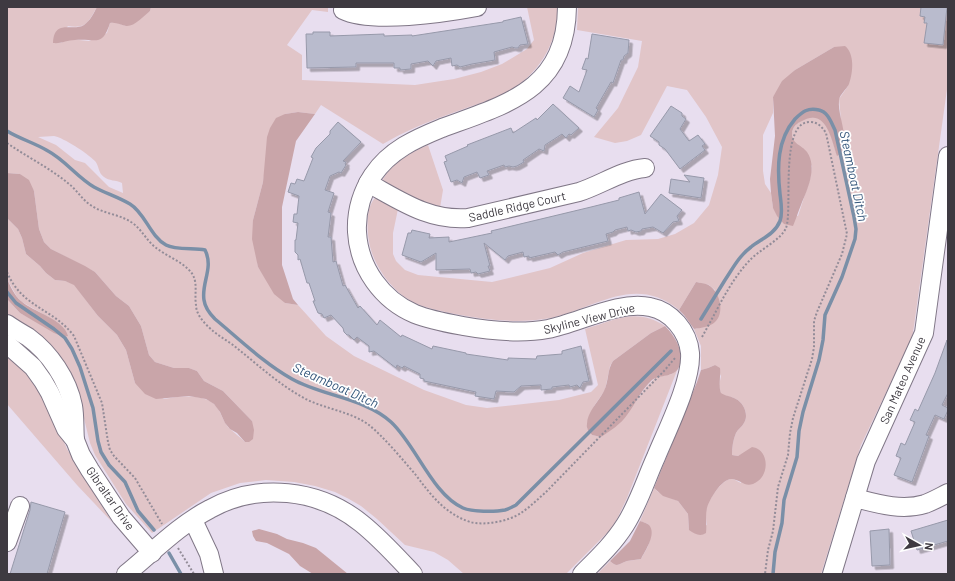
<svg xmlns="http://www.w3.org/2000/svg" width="955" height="581" viewBox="0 0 955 581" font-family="Barlow,sans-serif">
  <defs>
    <filter id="shadow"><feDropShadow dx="3.5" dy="3.5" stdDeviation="0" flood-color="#0004"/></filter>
  </defs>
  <rect width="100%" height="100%" fill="#e8deef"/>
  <g fill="#e1c5c8" fill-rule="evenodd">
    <path d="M7,7H97C88,22 87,29 68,26L54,43H61L66,40H79L89,41L107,33L110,23L115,22L126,26L150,11L151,7H328V12L312,10L287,45L302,55V80L415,85L454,79L481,72L502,64L527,49L534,40L527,7H557C559,42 538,76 507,92C488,102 467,107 447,115C425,123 403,132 383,144L321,105L315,114L298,112L285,114L265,169L263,182L253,220L258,267L266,279L285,303L298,305L326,336L354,356L424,390L466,405L487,408L559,400L591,392L598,385L585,329C615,320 636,307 665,326L651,333L613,361L610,366L605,390L594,406L587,428L592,435L601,437L636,401L646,387L656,377L672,374L678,368L627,498L618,517L611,529L566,574H464L448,560L434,552L405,545L377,519L361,506L349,499L335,492L315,486L294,482L266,480L240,483L211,493L152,533L126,504L95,455L90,443L79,398L73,379L61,358L46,340L26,325L7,314V299L20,313L64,337L57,322L22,302L17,297L7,279V218L18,229L22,238L26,254L40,266L46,273L55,280L65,281L74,284L98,316L117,335L126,350L135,383L164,399C178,396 205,393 216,406C221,412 223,421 228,427C233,432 240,437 245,442L252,421L223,391L204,381L197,371L189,368H174L155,362L149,355L141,326L129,306L116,296L95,272L51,249L44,242L39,229L34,191L20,174L7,173ZM54,136C64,138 87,153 95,161C99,165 98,173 104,177C109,181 116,180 122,183L123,193L109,187L85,163L75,160L56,145L38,137Z"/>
    <path d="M578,7H948V82L914,326L912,338L861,445L821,574H597L610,561C617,568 619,564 627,561C632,560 637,560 641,559C649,545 653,540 648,524L640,521L654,488L658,492L678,501L688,514L689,530L707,525C706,519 705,512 707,506C710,498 723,478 732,479C735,479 738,482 741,483L744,453L738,456L732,455C732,447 733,440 736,433C738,429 742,427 744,423C749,415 744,403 736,399C731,396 725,396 721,394L719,386L721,376L715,365L708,368L701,370V346L694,329L704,327L715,290L709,285L696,282L679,310C634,274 597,308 551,318C518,324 487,320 455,314C442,311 429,309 417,304C396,295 379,273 372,253C367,239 364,209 375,198L378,197L398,209L393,233V254L396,261L405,270L418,275L492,282L550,268L583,253L626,240L658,239L675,234L694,223L709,205L718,175L722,147L706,117L687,90L667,86L641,135L627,141L615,143L594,137L618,108L638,67L642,41L577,30ZM834,47L848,86L839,99L841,120L837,155C833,145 831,128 823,121C813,112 791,121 792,135C793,146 805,157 812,166L810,179L798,216L773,208L771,193L765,184L763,171V135L773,113V97L795,70Z"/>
    <path d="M428,145L443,190L440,208L421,202L384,182L383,179C393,162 410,153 428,145Z"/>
    <polygon points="7,351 41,388 67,449 112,522 77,485 7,404"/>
  </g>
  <g fill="#c9a5a9">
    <path d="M97,7H151L150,11C144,16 134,27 126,26C120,25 117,22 110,23C102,48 96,38 75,40C67,40 61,44 53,43C54,18 73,32 84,25C90,21 94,13 97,7Z"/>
    <path d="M845,46C855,54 853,73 849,84C846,90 840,94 839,100C838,112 843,123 844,135C845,140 842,147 841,153L837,156C831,138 826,106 800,122C796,124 792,128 792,134C792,144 802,145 807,152C818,168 807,190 801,205C798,212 796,219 793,226L784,224L777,216L773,208L771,193L770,179L775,136L773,97L782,81L795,70L834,47Z"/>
    <polygon points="298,112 315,114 296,141 282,207 282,265 293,299 298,305 285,303 274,294 258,267 252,239 253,220 263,182 267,137 270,128 276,118 285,114"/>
    <polygon points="7,173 20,174 29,180 34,191 39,229 44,242 51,249 85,266 95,272 116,296 129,306 141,326 149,355 155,362 174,368 189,368 197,371 204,381 223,391 252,421 254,430 253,439 249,442 245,442 237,433 230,429 225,423 220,412 214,404 206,399 189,396 156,399 145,394 135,383 126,350 117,335 98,316 74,285 65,281 55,280 46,273 40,266 26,254 22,238 18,229 7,218"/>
    <path d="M7,279C11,287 14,295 21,301C33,312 64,319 68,336L64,337L54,333L20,313L7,299Z"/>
    <path d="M696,282C700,283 706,283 710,286C720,293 725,313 715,322C710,327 700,328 694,329L684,315L679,310Z"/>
    <path d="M665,326C675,336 685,352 679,367C674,378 660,374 652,380C641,390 636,403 627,415C621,424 610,431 601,437L592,435C589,431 586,429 587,424C587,412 599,401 604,391C609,381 607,370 613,361L651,333Z"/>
    <path d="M715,365L720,368C721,377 718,385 721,393C725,396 731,396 736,399C744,403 749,415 744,423C742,427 738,429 736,433C733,440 732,447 732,455L738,456L752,447C768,449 770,472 758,481C746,490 742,480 732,479C722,478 709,500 707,508C705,516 707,524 706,533C700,537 695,534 689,530L688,514L678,501L663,496L654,488L697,382L701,370L708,368Z"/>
    <path d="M640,521C643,522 647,523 649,525C657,534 645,551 641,559C637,560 631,560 627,561C619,564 617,568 610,561L630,541Z"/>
    <polygon points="259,529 277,534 287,539 303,543 316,548 348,574 313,574 300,566 289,554 267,543 256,541 253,536 252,531"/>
  </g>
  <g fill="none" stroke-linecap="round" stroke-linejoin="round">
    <g stroke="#7a8fa7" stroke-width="3.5">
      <path d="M7,131C20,139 35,143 48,151C65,160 77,177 94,187C105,193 118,197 130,204C145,213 150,236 166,245C175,250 194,248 205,250C214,268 201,283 204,300C205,308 210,314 215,319C239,339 265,364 292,379C322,396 365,398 391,422C416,445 432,494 463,508C472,512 495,512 505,510C509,509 512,507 516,505L671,351"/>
      <polyline points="7,292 16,303 54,329 65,338 72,349 80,367 93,408 98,441 101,452 109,465 125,482 138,511 154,530"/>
      <path d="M701,319C709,306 717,293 725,280C733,268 739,256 751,247C761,239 775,234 780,221C783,213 781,202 780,194C777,167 777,140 795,119C802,112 808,107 819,110C828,112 831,122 835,130L854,217L856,229L855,239L842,277L825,315L823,340L819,360L803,412L799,431L797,457L784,500L782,523L775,552L773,574"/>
      <polyline points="169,553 181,574"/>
    </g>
  </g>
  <g fill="#b9bbcd" stroke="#9799aa" filter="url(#shadow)">
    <polygon points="921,7 947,7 943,45 924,43 927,23 924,23 925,17 920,16"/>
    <polygon points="521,17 528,44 520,45 518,48 515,48 512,47 494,52 495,60 472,64 460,67 457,65 452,66 451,58 436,61 433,66 428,61 411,64 411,69 400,70 400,68 394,68 394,63 356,63 356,67 354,67 307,68 306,34 313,34 313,32 330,32 330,36 384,34 384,36 412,35 412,36 503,22 503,21"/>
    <polygon points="592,34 629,40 628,53 624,56 623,60 621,60 613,83 611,82 596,108 598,110 594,117 563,98 570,86 579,92 587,70 582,69 586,58 588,59"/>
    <polygon points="553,104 579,128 571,135 569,134 566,138 562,134 545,145 544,151 539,149 523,160 524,162 517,166 513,167 509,166 505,167 504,165 487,171 489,175 480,178 477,172 464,177 462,183 457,180 451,182 444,162 447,161 445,156 468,146 467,145 511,128 513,133 536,118 537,120"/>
    <polygon points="671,106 682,113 682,116 686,119 680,129 689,141 698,135 705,144 702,146 705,150 680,169 665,149 659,145 659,142 650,136"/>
    <polygon points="338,122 361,142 343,161 346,162 345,164 346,165 341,173 339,172 330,176 325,190 334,193 328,212 331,213 328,237 331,237 333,262 336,261 343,286 345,285 358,308 360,306 377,325 380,320 401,337 402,335 432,349 433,346 466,353 466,354 508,360 508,358 536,359 537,356 562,354 562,351 581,346 589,381 583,382 580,388 577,385 570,387 569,385 552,387 552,389 541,390 541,385 521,386 514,392 496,391 494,399 475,396 476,392 424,381 424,379 420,378 420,374 404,366 402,368 397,365 396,368 374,351 369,352 369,346 357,337 354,340 349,335 347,335 344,332 343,328 331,315 324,318 322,314 318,313 313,301 315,301 309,283 307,283 300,259 298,260 298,255 295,252 295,240 296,240 298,223 293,222 294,214 297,214 299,196 288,192 291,183 295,184 297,179 304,181 313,158 311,157 316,148 330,134 330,131"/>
    <polygon points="684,175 704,178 701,198 669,193 671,179 690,182"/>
    <polygon points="639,192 645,214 661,194 682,210 677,216 679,221 673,222 663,233 653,227 642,229 641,231 636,232 631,230 628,231 627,227 615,230 613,232 606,234 608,241 563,252 558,255 555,252 529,258 529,256 524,257 523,252 508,256 505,260 484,243 490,266 488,266 490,271 478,274 476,272 471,273 470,269 436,270 436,253 421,262 402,255 408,233 411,233 412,230 430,234 429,238 449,237 449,242 492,233 491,231 591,207 619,200 619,198"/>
    <polygon points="947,340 948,393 942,405 948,408 948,410 944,419 935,415 926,435 929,436 912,482 894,475 901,458 896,456 901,443 905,445 915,422 910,420 915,409 918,411 935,373"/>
    <polygon points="31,502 65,512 53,553 47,574 10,574 30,510"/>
    <polygon points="948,520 948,541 917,550 911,531"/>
    <polygon points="889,529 890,565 872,566 870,531"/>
  </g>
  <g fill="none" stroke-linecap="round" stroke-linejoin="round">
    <g stroke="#807787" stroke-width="20">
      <g id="minor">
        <path d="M567,7C566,90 507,104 442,128C415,139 390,150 373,175C362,192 356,212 357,232C359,268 382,300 415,314C430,320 447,323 463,326C491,331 520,334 548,329C579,323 619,300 650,307C671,311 688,331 690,353C692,381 667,430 656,457C646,479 638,505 625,525C613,544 597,559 582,574"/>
        <path d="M343,10C371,24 445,13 477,7"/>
        <path d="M368,183C401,201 429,221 468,218L579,192C601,185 622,170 645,168"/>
        <path d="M7,324C14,329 21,333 28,337C50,353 68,380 73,406C75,417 74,429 75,440"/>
        <polyline points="7,344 33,367 43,381 50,393 66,429 75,440 81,455 90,470 121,517 152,553"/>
        <path d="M855,498C878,504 902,511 925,504C933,501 940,497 948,493"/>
        <polyline points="193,520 209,554 214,574"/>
        <polyline points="7,542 20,506"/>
        <path d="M126,574C153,552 179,525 210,509C258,482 319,489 361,523C380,538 397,557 413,574"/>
        <polyline points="832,574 866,461 924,333 948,156"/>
      </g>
    </g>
    <g stroke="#938c98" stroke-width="2" stroke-dasharray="2 2" stroke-linecap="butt">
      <path d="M7,143C27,157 50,168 69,184C77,190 82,200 92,206C104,214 119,214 131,222C141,228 146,240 155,247C166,256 181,261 190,271C199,281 194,293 196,305C196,315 205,324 213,331C219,336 226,340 233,345C256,363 278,384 304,398C324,409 350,411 369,425C383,436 403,460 415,474C431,495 444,513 470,522C485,526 509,521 521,513C530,507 538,499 546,492L664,371L675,358"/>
      <path d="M7,272C22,308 53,308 74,336L102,403L108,442L110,450L114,456L135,478L162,524"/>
      <path d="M702,337C717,311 729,282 750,260C759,250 781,240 786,228C793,210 779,121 810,122C818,122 822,127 826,133L847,234L842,254L817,312L814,321V347L812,359L793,418L790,433L788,455L778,487L773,531L768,550L765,574"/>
      <polyline points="178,548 194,574"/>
    </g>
    <use href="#minor" stroke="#fff" stroke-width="18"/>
  </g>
  <g text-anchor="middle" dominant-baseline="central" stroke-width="3.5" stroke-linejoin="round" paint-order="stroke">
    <g font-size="12" fill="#3e3a41" stroke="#fff">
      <text transform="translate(517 206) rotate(-13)">Saddle Ridge Court</text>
      <text transform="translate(589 318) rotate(-14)">Skyline View Drive</text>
      <text transform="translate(902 380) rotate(-66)">San Mateo Avenue</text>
      <text transform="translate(111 498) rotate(55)">Gibraltar Drive</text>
    </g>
    <g font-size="13" font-style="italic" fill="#325479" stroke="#fff">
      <text transform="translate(854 176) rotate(78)">Steamboat Ditch</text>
      <text transform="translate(336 385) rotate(24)">Steamboat Ditch</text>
    </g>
  </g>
  <rect width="955" height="581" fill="none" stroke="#3e3a41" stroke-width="16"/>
  <g transform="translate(919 545) rotate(98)" stroke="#ffffff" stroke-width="3" paint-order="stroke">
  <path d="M0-3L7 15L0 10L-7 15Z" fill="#3e3a41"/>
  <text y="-6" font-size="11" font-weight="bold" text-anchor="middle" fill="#3e3a41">N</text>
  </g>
</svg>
